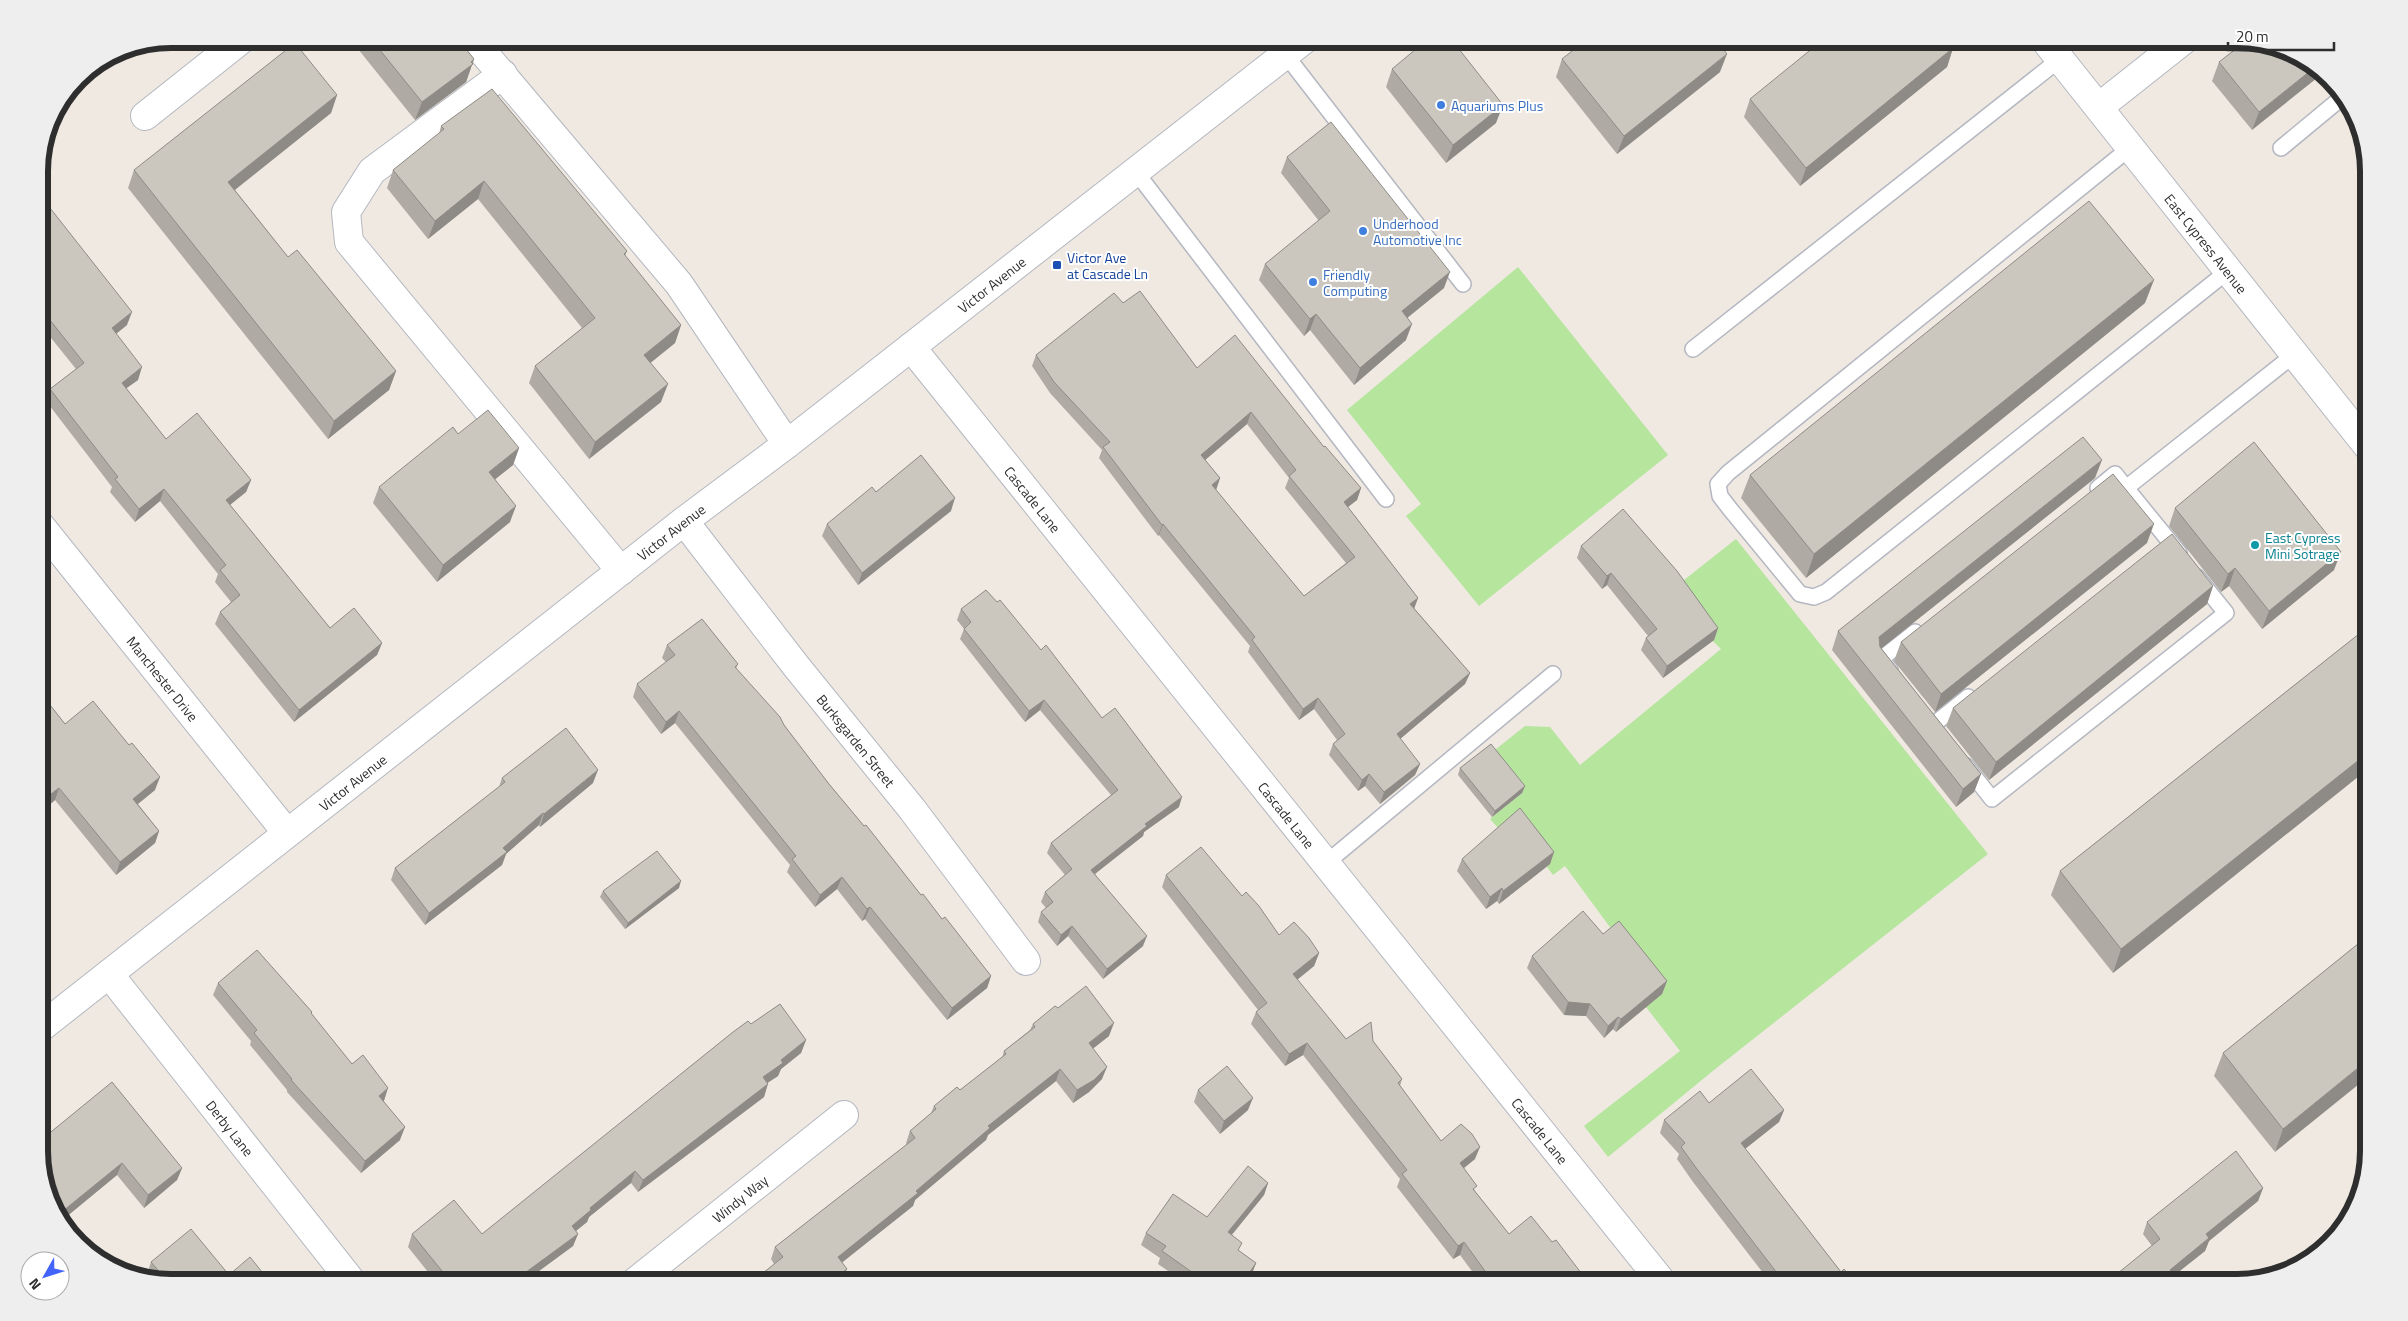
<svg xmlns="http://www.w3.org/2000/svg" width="2408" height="1321" viewBox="0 0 2408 1321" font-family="'Titillium Web',sans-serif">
  <rect width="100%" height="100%" fill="#efe9e1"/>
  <g fill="#b6e59e">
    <polygon points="1518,267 1668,455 1479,606 1406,516 1421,504 1347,410"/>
    <polygon points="1736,539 1988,854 1714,1070 1608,1157 1584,1126 1680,1051 1646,1007 1615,934 1565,866 1553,875 1547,867 1549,864 1500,830 1490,819 1522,793 1491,753 1525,726 1550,727 1580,765 1721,649 1665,595"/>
  </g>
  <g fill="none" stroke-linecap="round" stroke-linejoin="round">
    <g stroke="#b4b7c1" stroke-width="18">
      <g id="lane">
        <polyline points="1285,54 1463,284"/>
        <polyline points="2131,147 1728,473 1718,484 1720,496 1730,509 1800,594 1814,597 1826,592 2228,271"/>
        <polyline points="2281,148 2345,95"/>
        <polyline points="1136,172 1386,499"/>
        <polyline points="1693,349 2060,59"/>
        <polyline points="2098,488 2115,474 2126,488"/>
        <polyline points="2179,553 2126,488 2295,354"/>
        <polyline points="1890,670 1881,659 1915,632"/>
        <polyline points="1933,725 1968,697"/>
        <polyline points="1966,766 1992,799 2226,613 2197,577"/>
        <polyline points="1325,864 1553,674"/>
      </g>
    </g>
    <g stroke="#b4b7c1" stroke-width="30">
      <g id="street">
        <polyline points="472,39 679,284 787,444"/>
        <polyline points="503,74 372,171 346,212 349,242 621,571"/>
        <polyline points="2099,107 2185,39"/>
        <polyline points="145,116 242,39"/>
        <path id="s1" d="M911,347L1662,1282"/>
        <path id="s2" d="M684,521L796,666L912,809L1026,961"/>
        <path id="s3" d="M39,524L287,833"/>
        <path id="s4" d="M109,974L352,1282"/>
        <path id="s5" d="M635,1282L844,1115"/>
      </g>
    </g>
    <g stroke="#b4b7c1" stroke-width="30">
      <g id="secondary">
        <path id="s6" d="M2044,39L2369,448"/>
        <path id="s7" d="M39,1029L684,521L787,444L1305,39"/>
      </g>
    </g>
    <use href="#lane" stroke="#fff" stroke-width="15"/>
    <use href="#street" stroke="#fff" stroke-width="28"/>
    <use href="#secondary" stroke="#fff" stroke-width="28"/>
  </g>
  <g fill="#afaba4" fill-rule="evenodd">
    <polygon points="350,39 458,39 474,59 466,82 415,120"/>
    <polygon points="1953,48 1947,67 1800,186 1744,117 1750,99"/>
    <polygon points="2303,56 2252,130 2212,81 2219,62"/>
    <polygon points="1562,59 1720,72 1617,154 1556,77"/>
    <polygon points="1392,69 1496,123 1446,163 1386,87"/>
    <polygon points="337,95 331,113 235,190 288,257 396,371 389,390 328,439 128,188 134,170"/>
    <polygon points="441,126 627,251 625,257 681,325 675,343 650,363 661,402 589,459 529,383 535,366 582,328 478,199 428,239 387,188 393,170 439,134"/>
    <polygon points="1287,157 1444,288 1407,318 1406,340 1354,385 1310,330 1304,336 1259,280 1265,264 1319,221 1281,173"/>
    <polygon points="39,194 127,325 116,334 138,380 126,388 166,439 251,480 246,492 230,505 330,628 382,643 377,655 294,722 215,624 220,612 231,602 215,582 218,574 160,501 135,522 110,492 112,487 46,401 50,389 76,369 39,323"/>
    <path d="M1123,303L1197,368L1324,447L1361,488L1357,500L1348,507L1418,598L1414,608L1470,673L1465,684L1400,739L1420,764L1415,775L1380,804L1365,786L1358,791L1329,755L1333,744L1337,740L1314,709L1299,720L1248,652L1250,646L1159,535L1158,536L1099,458L1102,450L1050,393L1032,366L1036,355ZM1247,424L1289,478L1285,488L1346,563L1304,596L1216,490L1220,478L1205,460Z"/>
    <polygon points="2145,303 1806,578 1741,498 1750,475"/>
    <polygon points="458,434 519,448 513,465 495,479 510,522 437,582 373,503 379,487"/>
    <polygon points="2095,478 1881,648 1981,774 1974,792 1956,807 1832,650 1838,631"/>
    <polygon points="876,492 951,511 858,585 822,536 827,524"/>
    <polygon points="2175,508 2334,570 2262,629 2229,586 2221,592 2169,526"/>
    <polygon points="2147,543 1935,712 1894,661 1901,642"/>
    <polygon points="1581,546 1718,628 1714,640 1663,678 1641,650 1646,638 1648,636 1607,585 1602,589 1577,558"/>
    <polygon points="2213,586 2207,604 1989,780 1946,726 1953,708"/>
    <polygon points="961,609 1041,650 1102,718 1179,807 1144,832 1143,836 1095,874 1143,946 1103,979 1068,936 1057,946 1038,922 1041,912 1046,908 1041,902 1045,892 1065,875 1047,853 1051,843 1111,795 1040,710 1025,722 960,639 964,629 957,620"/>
    <polygon points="2369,626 2369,768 2113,973 2051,895 2060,871"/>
    <polygon points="667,645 738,664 736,669 784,725 829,784 864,826 921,895 991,976 987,988 947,1020 865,919 862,921 837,889 815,907 787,872 790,865 675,723 661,734 633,697 637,684 666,662 662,658"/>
    <polygon points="39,691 65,724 155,790 138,804 159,831 155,843 116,875 55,800 47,807 39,797"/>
    <polygon points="1460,768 1525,786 1522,793 1492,817 1458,775"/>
    <polygon points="502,778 593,783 540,827 539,825 506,854 502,865 425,925 391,880 395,868 499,787"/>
    <polygon points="1554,852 1550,864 1499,904 1497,901 1486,909 1457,871 1462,859"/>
    <polygon points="1166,875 1242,896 1279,935 1319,953 1314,966 1297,980 1346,1039 1373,1041 1402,1079 1400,1086 1441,1141 1475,1159 1464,1168 1475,1191 1509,1234 1552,1242 1588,1282 1480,1282 1460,1255 1453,1259 1397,1187 1400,1179 1303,1055 1285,1066 1251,1024 1256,1012 1258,1010 1162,887"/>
    <polygon points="679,888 625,929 600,897 603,891"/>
    <polygon points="1603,934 1667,981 1662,994 1616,1032 1613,1029 1604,1038 1586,1016 1564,1015 1527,968 1532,956"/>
    <polygon points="2369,935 2275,1152 2214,1076 2223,1053"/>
    <polygon points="218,983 312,1012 311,1014 352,1064 384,1101 383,1101 400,1140 361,1173 287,1092 287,1090 250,1045 251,1041 213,995"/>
    <polygon points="1058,1008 1109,1036 1093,1048 1102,1079 1089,1092 1073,1103 1056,1081 988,1135 986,1140 915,1200 913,1206 842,1262 842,1281 761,1278 763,1273 774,1264 771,1259 775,1247 907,1145 906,1143 910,1131 931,1113 934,1106 960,1090 1002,1058 1004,1051 1030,1030 1033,1024"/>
    <polygon points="751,1024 806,1040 801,1053 781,1069 778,1076 767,1083 764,1097 638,1192 631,1183 589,1217 587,1222 576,1231 578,1234 573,1246 524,1282 436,1282 408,1247 412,1234 482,1234"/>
    <polygon points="1198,1090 1248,1110 1220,1134 1194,1102"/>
    <polygon points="1709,1103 1784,1110 1779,1122 1745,1149 1841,1272 1855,1282 1770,1282 1693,1182 1677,1159 1679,1154 1660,1133 1664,1120"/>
    <polygon points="46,1136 182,1168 177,1180 144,1208 117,1175 60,1222 39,1159"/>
    <polygon points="1268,1183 1264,1195 1232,1235 1239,1251 1256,1263 1251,1276 1247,1282 1184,1282 1158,1264 1160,1258 1141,1245 1146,1233 1207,1217"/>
    <polygon points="2263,1188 2258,1201 2209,1241 2205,1251 2174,1275 2143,1234 2147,1222"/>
    <polygon points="151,1262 229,1275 170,1282 149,1277 147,1274"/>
  </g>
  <g fill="#8e8b86">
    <polygon points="1953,48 1947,67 1800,186 1806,168"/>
    <polygon points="1727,54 1720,72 1617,154 1624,136"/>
    <polygon points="474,59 466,82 415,120 422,102"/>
    <polygon points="2315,67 2322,74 2252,130 2259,112"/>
    <polygon points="337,95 331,113 222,200 228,182"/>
    <polygon points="1503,105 1496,123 1446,163 1453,145"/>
    <polygon points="484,181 478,199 428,239 435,221"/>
    <polygon points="1450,272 1444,288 1396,327 1402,311"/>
    <polygon points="2154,280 2145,303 1806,578 1814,554"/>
    <polygon points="42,310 39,319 39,312"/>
    <polygon points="132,312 127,325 107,341 112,328"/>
    <polygon points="1316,314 1310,330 1304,336 1310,319"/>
    <polygon points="1412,324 1406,340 1354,385 1360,368"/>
    <polygon points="681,325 675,343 638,373 644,355"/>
    <polygon points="142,367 138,380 117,395 122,383"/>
    <polygon points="396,371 389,390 328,439 334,421"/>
    <polygon points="668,384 661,402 589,459 595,442"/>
    <polygon points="1251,412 1247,424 1197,467 1201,455"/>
    <polygon points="519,448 513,465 483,489 489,472"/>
    <polygon points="2102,460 2095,478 1873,655 1879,637"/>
    <polygon points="1220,478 1216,490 1212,485"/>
    <polygon points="251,480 246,492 221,512 226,500"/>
    <polygon points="1361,488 1357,500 1340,513 1344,502"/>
    <polygon points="164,489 160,501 135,522 139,509"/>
    <polygon points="955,498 951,511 858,585 862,573"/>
    <polygon points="516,506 510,522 437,582 443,565"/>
    <polygon points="1163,524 1159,535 1158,536 1162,525"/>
    <polygon points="2154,524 2147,543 1935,712 1941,694"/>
    <polygon points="2341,552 2334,570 2262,629 2269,611"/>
    <polygon points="2235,568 2229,586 2221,592 2228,574"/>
    <polygon points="1611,573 1607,585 1602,589 1607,576"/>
    <polygon points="2213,586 2207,604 1989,780 1996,762"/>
    <polygon points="1418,598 1414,609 1410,604"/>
    <polygon points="1718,628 1714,640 1663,678 1667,666"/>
    <polygon points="382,643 377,655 294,722 299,710"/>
    <polygon points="46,654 42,667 39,669 39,660"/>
    <polygon points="1470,673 1465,684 1393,745 1397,734"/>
    <polygon points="1318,698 1314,709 1299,720 1303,709"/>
    <polygon points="1044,700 1040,710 1025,722 1029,711"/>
    <polygon points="679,711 675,723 661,734 666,722"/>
    <polygon points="2369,752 2369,768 2113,973 2121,949"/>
    <polygon points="1420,764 1415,775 1380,804 1384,792"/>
    <polygon points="598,770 593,783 540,827 544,814"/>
    <polygon points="1369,774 1365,786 1358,791 1362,780"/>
    <polygon points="1981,774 1974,792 1956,807 1963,789"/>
    <polygon points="160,777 155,790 129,811 133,799"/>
    <polygon points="1525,786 1522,793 1492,817 1495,811"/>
    <polygon points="59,788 55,800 47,807 51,794"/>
    <polygon points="1182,797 1179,807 1144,832 1143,836 1087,880 1091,870 1145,824"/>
    <polygon points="543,813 539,825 506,854 502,865 425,925 429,913"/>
    <polygon points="159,831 155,843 116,875 120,862"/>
    <polygon points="1554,852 1550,864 1499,904 1503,891"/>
    <polygon points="842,877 837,889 815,907 820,895"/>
    <polygon points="681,881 679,888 625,929 628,923"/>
    <polygon points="1502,888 1497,901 1486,909 1490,897"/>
    <polygon points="870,907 865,919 862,921 867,909"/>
    <polygon points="1072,926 1068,936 1057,946 1061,935"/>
    <polygon points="1147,936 1143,946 1103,979 1107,969"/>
    <polygon points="1319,953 1314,966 1288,987 1293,974"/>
    <polygon points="991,976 987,988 947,1020 952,1008"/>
    <polygon points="1667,981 1662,994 1616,1032 1621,1019"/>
    <polygon points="1568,1002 1590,1004 1586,1016 1564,1015"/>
    <polygon points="1618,1017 1613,1029 1604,1038 1608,1026"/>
    <polygon points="1114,1023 1109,1036 1085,1055 1089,1043"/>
    <polygon points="806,1040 801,1053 781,1069 778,1076 758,1089 763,1077 781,1060"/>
    <polygon points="1307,1043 1303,1055 1285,1066 1289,1054"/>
    <polygon points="2369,1059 2369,1076 2275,1152 2283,1129"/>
    <polygon points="1107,1067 1102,1079 1089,1092 1073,1103 1077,1090"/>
    <polygon points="1060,1069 1056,1081 988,1135 986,1140 915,1200 913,1206 834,1269 838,1257 916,1191 988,1126"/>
    <polygon points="768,1084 764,1097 638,1192 643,1180"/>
    <polygon points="388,1088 384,1101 374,1108 379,1096"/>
    <polygon points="1253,1098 1248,1110 1220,1134 1224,1121"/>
    <polygon points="1784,1110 1779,1122 1736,1156 1741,1143"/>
    <polygon points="405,1127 400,1140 361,1173 365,1161"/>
    <polygon points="1480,1147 1475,1159 1455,1175 1460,1163"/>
    <polygon points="122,1163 117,1175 60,1222 58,1215"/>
    <polygon points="182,1168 177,1180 144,1208 148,1195"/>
    <polygon points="635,1171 631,1183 589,1217 587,1222 567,1238 572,1226 590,1208"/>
    <polygon points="1268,1183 1264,1195 1224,1244 1228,1232"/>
    <polygon points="2263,1188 2258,1201 2209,1241 2205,1251 2166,1282 2170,1270 2206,1234"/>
    <polygon points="578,1234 573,1246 524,1282 516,1282 518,1278"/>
    <polygon points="1464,1242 1460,1255 1453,1259 1458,1246"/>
    <polygon points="1256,1263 1251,1276 1247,1282 1243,1282"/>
    <polygon points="847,1269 842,1281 841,1282 830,1282"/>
  </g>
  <g fill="#cbc7bf" stroke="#8e8b86" fill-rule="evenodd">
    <polygon points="371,39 458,39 474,59 471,62 473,64 422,102"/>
    <polygon points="1428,39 1451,39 1503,105 1453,145 1392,69"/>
    <polygon points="1587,39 1715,39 1727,54 1624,136 1562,59"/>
    <polygon points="1824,39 1945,39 1953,48 1806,168 1750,99"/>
    <polygon points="2246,41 2303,56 2315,67 2259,112 2219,62"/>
    <polygon points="295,43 337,95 228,182 288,257 297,250 396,371 334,421 134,170"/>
    <polygon points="492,89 627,251 624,254 681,325 644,355 668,384 595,442 535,366 595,318 484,181 435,221 393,170 444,129 441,126"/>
    <polygon points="1331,122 1450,272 1402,311 1412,324 1360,368 1316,314 1310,319 1265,264 1330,211 1287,157"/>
    <polygon points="39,194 132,312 112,328 142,367 122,383 166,439 197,413 251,480 226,500 330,628 354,608 382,643 299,710 220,612 240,595 220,570 226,565 164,489 139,509 115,479 118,477 50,389 84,363 42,310 39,312"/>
    <polygon points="2089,201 2154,280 1814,554 1750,475"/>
    <path d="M1140,291L1197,368L1235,335L1324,447L1325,446L1361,488L1344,502L1418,598L1410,604L1470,673L1397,734L1420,764L1384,792L1369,774L1362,780L1333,744L1345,734L1318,698L1303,709L1252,640L1255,637L1163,524L1162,525L1103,447L1110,442L1054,382L1036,355L1114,293L1123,303ZM1251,412L1296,470L1289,476L1355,557L1304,596L1212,485L1220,478L1201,455Z"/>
    <polygon points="488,410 519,448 489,472 516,506 443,565 379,487 453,427 458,434"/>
    <polygon points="2083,437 2102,460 1879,637 1880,647 1981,774 1963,789 1838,631"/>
    <polygon points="2254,442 2341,552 2269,611 2235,568 2228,574 2175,508"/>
    <polygon points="921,455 955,498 862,573 827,524 872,487 876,492"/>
    <polygon points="2113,474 2154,524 1941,694 1901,642"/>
    <polygon points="1623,509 1677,571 1718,628 1667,666 1646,638 1657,629 1611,573 1607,576 1581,546"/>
    <polygon points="2172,534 2213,586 1996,762 1953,708"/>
    <polygon points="986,590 997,602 1000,600 1041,650 1046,645 1102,718 1115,708 1182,797 1145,824 1147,826 1091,870 1147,936 1107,969 1072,926 1061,935 1041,912 1053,902 1045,892 1072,869 1051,843 1118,790 1044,700 1029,711 964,629 971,622 961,609"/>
    <polygon points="702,619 738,664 735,667 780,717 784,725 829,784 864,826 866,825 921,895 923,894 942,919 945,917 991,976 952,1008 870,907 867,909 842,877 820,895 792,859 796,856 679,711 666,722 637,684 675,655 667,645"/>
    <polygon points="2369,626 2369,752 2121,949 2060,871"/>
    <polygon points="39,646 46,654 39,660"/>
    <polygon points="39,691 65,724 93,701 129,745 132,743 160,777 133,799 159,831 120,862 59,788 51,794 39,779"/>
    <polygon points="566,728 598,770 544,814 543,813 503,848 507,852 429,913 395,868 505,782 502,778"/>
    <polygon points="1491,744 1525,786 1495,811 1460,768"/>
    <polygon points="1520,808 1554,852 1503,891 1502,888 1490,897 1462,859"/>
    <polygon points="1201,847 1242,896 1246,892 1259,906 1279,935 1294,922 1309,938 1319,953 1293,974 1346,1039 1371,1022 1373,1041 1402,1079 1398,1083 1441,1141 1461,1124 1472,1134 1480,1147 1460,1163 1477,1186 1473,1189 1509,1234 1531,1216 1552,1242 1556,1240 1588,1282 1493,1282 1464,1242 1458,1246 1402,1174 1407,1170 1307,1043 1289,1054 1256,1012 1267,1003 1166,875"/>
    <polygon points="657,851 681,881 628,923 603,891"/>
    <polygon points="1583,911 1603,934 1619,921 1667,981 1621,1019 1618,1017 1608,1026 1590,1004 1568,1002 1532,956"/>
    <polygon points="2369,935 2369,1059 2283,1129 2223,1053"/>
    <polygon points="257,950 312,1012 311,1013 352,1064 363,1055 388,1088 379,1096 405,1127 365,1161 291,1080 292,1079 254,1033 257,1030 218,983"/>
    <polygon points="1086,986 1114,1023 1089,1043 1107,1067 1094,1080 1077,1090 1060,1069 988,1126 990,1128 916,1191 918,1193 838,1257 847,1269 830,1282 755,1282 765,1275 763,1273 783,1257 775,1247 915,1138 910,1131 936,1109 934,1106 957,1087 960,1090 1006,1054 1004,1051 1035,1027 1033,1024 1055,1006 1058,1008"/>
    <polygon points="780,1004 806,1040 781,1060 783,1063 763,1077 768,1084 643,1180 635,1171 590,1208 591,1210 572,1226 578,1234 518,1278 521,1282 451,1282 412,1234 454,1200 482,1234 733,1032 748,1021 751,1024"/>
    <polygon points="1227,1066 1253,1098 1224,1121 1198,1090"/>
    <polygon points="1751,1069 1784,1110 1741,1143 1841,1272 1844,1269 1855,1282 1784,1282 1697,1169 1681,1147 1685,1143 1664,1120 1700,1091 1709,1103"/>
    <polygon points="112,1082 182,1168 148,1195 122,1163 58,1215 39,1159 39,1134 42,1131 46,1136"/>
    <polygon points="2236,1151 2263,1188 2206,1234 2209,1238 2170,1270 2179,1282 2107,1282 2160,1239 2147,1222"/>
    <polygon points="1248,1166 1268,1183 1228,1232 1242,1243 1238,1250 1256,1263 1243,1282 1228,1282 1220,1277 1216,1282 1206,1282 1162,1251 1166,1246 1146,1233 1173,1194 1207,1217"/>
    <polygon points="191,1229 229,1275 250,1257 270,1282 168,1282 151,1262"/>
  </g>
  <g fill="#3f7fe0" stroke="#fff" stroke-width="2">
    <circle cx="1441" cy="105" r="5"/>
    <circle cx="1363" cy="231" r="5"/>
    <circle cx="1313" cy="282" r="5"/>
  </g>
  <rect fill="#1a4fb4" stroke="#fff" stroke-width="2" x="1052" y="260" width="10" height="10" rx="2.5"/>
  <circle fill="#0f9aa8" stroke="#fff" stroke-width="2" cx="2255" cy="545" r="5"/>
  <g text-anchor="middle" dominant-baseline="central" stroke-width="4" stroke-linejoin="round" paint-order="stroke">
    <g font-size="14" fill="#366cbe" stroke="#fff" text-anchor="start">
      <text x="1451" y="105">Aquariums Plus</text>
      <text x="1373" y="223">Underhood<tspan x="1373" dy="16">Automotive Inc</tspan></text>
      <text x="1323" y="274">Friendly<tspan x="1323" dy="16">Computing</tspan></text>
    </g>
    <g font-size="14" fill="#2e2e2e" stroke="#fff">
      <text stroke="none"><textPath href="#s6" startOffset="261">East Cypress Avenue</textPath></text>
      <text stroke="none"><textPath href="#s7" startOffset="1209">Victor Avenue</textPath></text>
      <text stroke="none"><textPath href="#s1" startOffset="195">Cascade Lane</textPath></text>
      <text stroke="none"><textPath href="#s7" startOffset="804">Victor Avenue</textPath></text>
      <text stroke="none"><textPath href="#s3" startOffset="198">Manchester Drive</textPath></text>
      <text stroke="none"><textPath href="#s2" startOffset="279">Burksgarden Street</textPath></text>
      <text stroke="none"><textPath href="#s7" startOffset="399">Victor Avenue</textPath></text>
      <text stroke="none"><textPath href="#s1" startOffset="600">Cascade Lane</textPath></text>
      <text stroke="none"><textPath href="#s4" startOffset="196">Derby Lane</textPath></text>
      <text stroke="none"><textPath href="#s1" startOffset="1005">Cascade Lane</textPath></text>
      <text stroke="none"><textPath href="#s5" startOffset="134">Windy Way</textPath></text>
    </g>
    <g font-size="14" fill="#164399" stroke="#fff" text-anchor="start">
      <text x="1067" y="257">Victor Ave<tspan x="1067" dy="16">at Cascade Ln</tspan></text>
    </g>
    <g font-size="14" fill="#0d838f" stroke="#fff" text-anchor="start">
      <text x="2265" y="537">East Cypress<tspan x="2265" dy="16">Mini Sotrage</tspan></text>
    </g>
  </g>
  <path d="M0 0H2408V1321H0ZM171 48H2237A123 123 0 0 1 2360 171V1151A123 123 0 0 1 2237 1274H171A123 123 0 0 1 48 1151V171A123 123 0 0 1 171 48Z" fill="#eee" fill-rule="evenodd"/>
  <path fill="none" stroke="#2e2e2e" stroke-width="6" d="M171 48H2237A123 123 0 0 1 2360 171V1151A123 123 0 0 1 2237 1274H171A123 123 0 0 1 48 1151V171A123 123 0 0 1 171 48Z"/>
  <g transform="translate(45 1276) rotate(231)"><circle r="24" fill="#ffffff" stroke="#ababab"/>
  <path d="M0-4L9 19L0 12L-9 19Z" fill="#4264fb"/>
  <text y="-8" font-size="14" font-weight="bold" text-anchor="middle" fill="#2e2e2e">N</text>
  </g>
  <path d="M2228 42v8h106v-8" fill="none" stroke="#2e2e2e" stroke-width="2.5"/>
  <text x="2236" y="42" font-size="15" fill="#2e2e2e" stroke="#ffffff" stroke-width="4" paint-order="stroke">20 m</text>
</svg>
